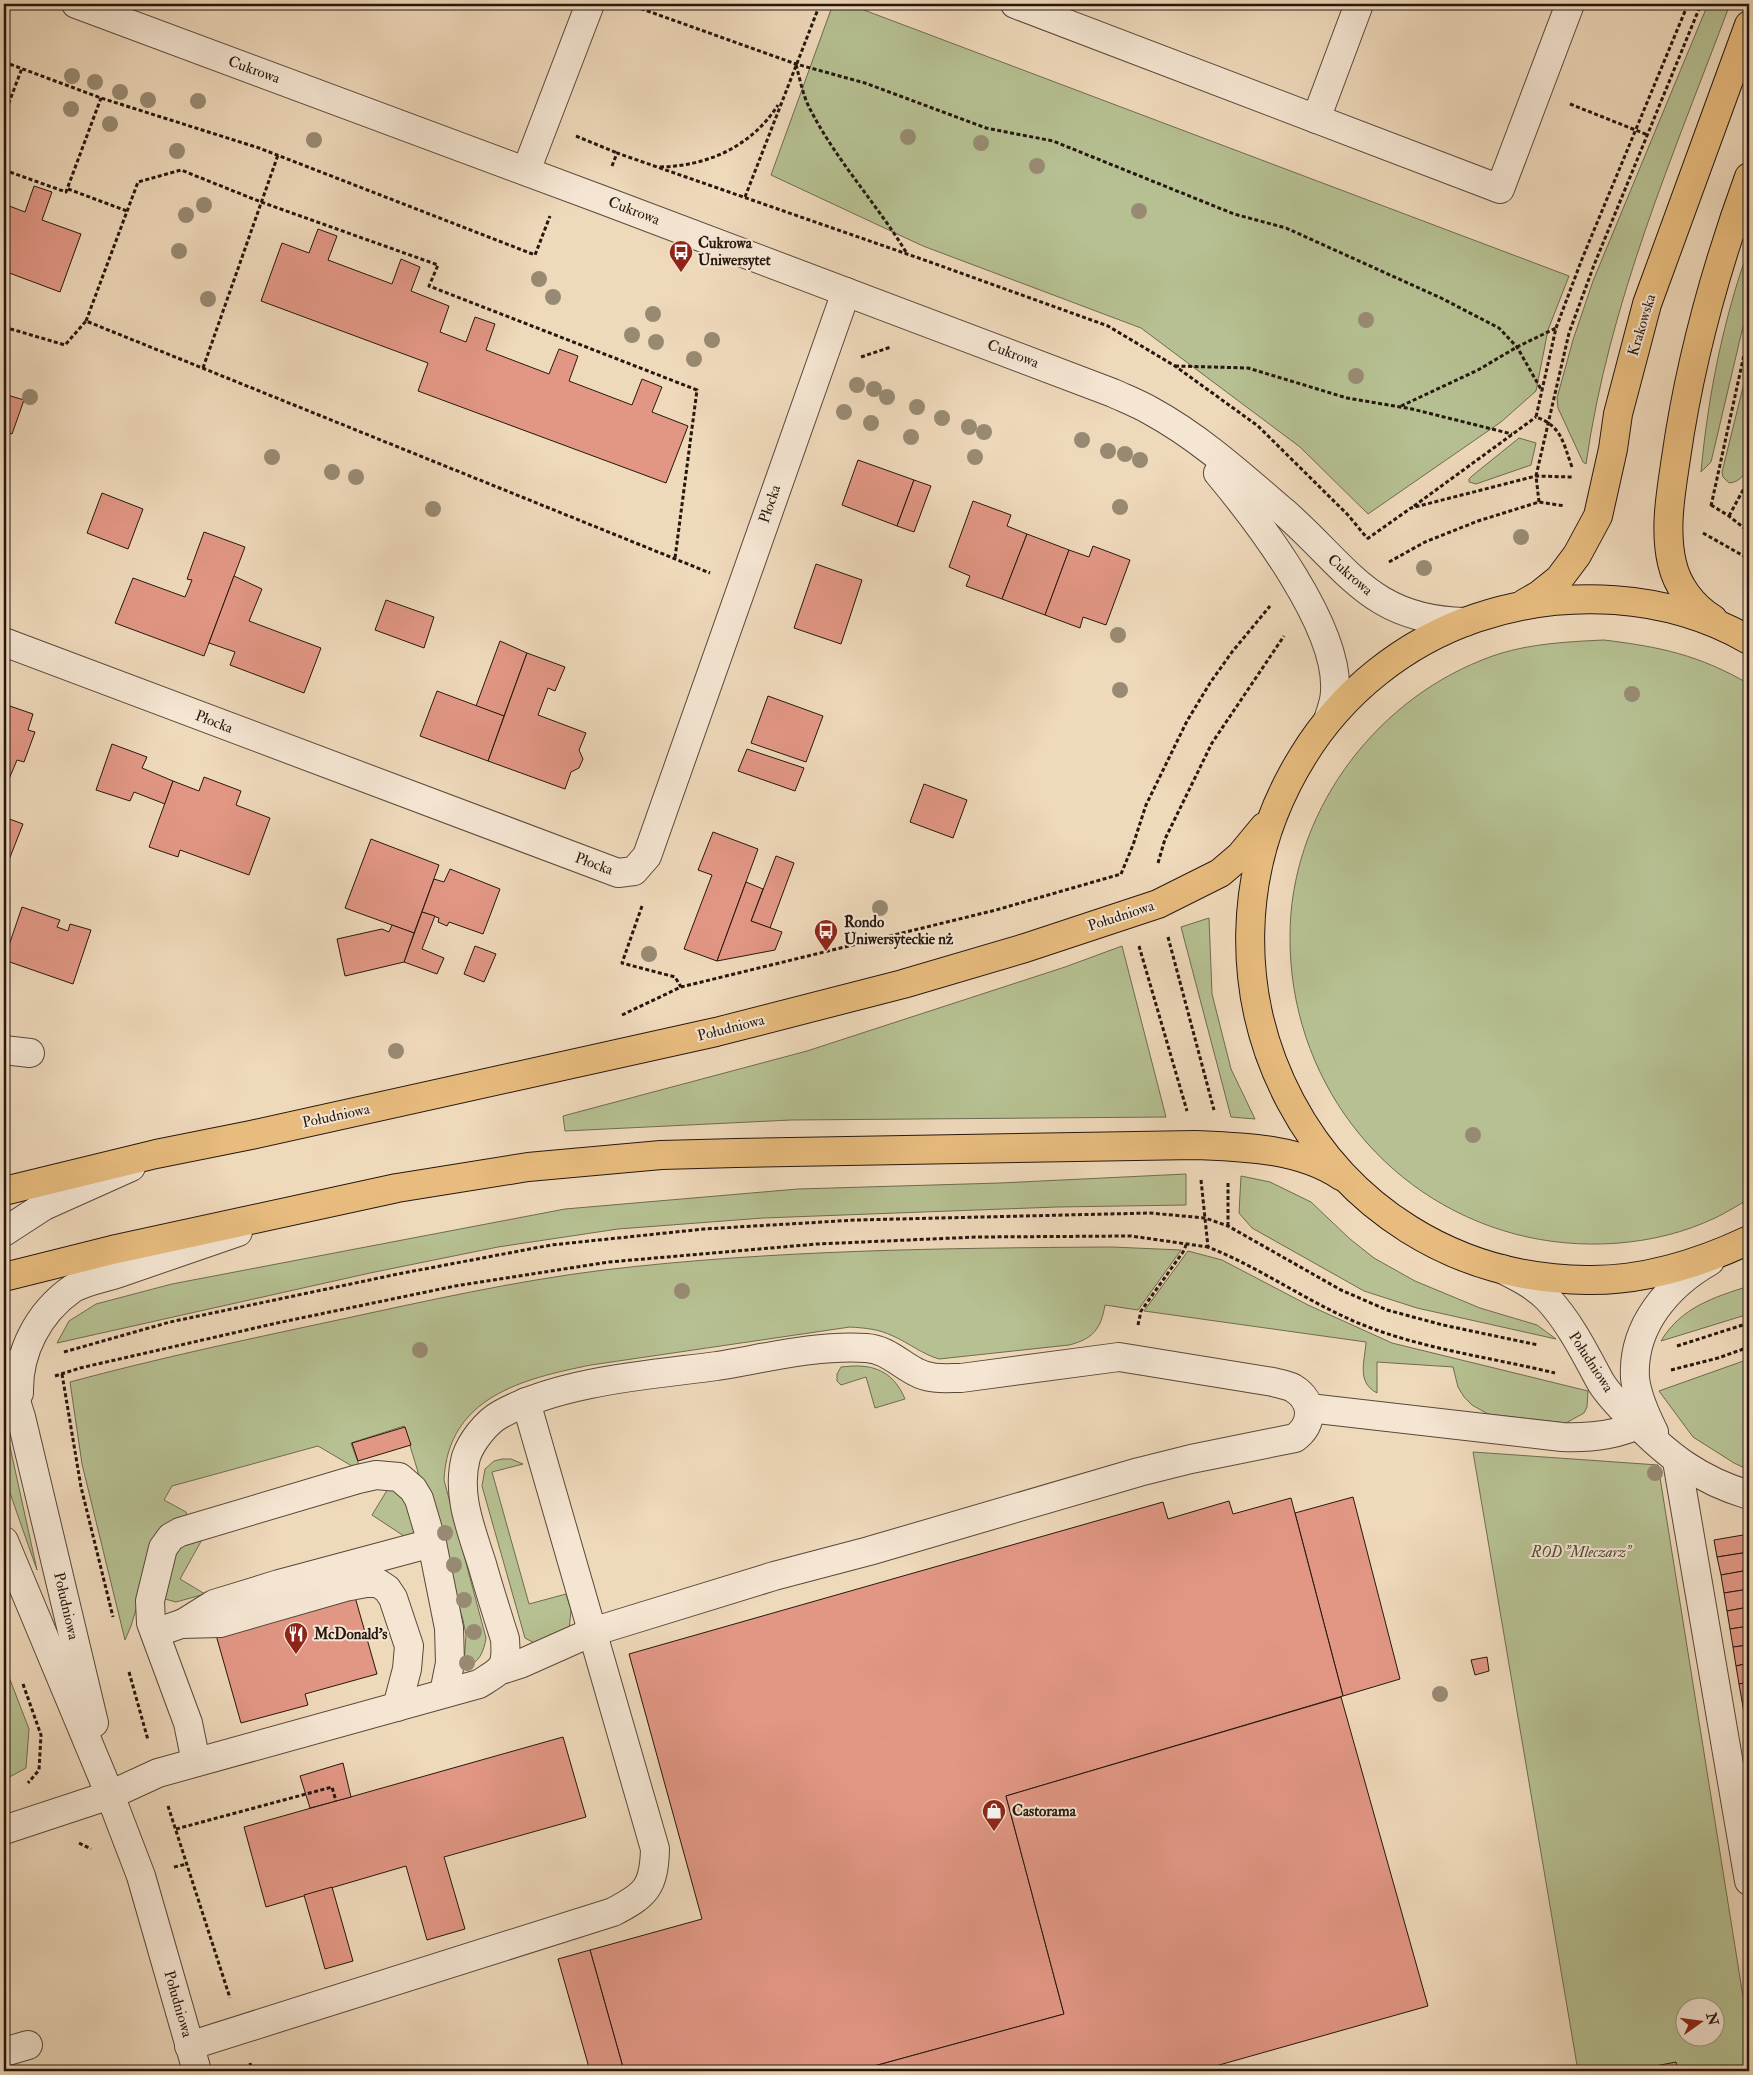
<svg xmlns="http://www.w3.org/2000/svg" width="1753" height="2075" viewBox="0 0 1753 2075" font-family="'IM FELL Double Pica',serif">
  <rect width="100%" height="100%" fill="#efd9bb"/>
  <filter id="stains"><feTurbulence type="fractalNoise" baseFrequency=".004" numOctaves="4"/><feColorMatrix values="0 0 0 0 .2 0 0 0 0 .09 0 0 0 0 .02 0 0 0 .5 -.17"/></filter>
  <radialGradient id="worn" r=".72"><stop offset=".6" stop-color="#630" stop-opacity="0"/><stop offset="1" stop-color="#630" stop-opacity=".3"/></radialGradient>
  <g fill="#b6c092" stroke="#6e6c50" fill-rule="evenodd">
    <polygon points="833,4 848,4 1569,276 1548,330 1536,391 1501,422 1368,514 1300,447 1141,328 923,246 771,175"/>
    <path d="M1708,4H1730C1673,156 1609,302 1586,464L1583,462L1558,408L1557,398L1573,340L1593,281Z"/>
    <path d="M1749,248V301L1711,462L1701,472C1708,396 1723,320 1749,248Z"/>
    <path d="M1749,363V462C1746,473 1741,482 1729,483L1723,477L1722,472Z"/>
    <polygon points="1519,438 1536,443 1531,465 1476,484 1469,482 1469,479 1472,476"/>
    <path d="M1604,640C1661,647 1699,655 1749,684V1199C1738,1205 1726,1213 1715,1218C1654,1247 1579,1251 1515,1234C1380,1198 1289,1076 1290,936C1290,816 1371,704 1482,660C1521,644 1562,642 1604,640Z"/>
    <polygon points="1209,918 1212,994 1231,1069 1255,1119 1231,1117 1181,927"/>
    <polygon points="1122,946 1166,1117 791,1120 565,1131 563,1116 807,1051 1065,967"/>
    <polygon points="1186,1174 1186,1205 1057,1207 763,1218 618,1229 498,1247 370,1273 57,1343 69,1321 96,1304 172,1284 565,1209 798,1189 1000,1183"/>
    <polygon points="1241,1176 1270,1182 1311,1202 1350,1239 1374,1258 1415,1281 1480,1308 1537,1325 1556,1339 1417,1308 1364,1291 1252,1228 1239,1213"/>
    <path d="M1112,1247L1181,1250L1138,1310L1105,1305C1101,1329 1093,1339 1069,1345L939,1359C922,1354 909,1343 893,1336C879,1329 865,1328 850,1327L591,1365C522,1379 448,1397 444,1480L486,1638C484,1651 479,1664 465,1667L464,1664L466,1635L463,1620L404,1426L351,1443L360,1468L357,1469L318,1446L172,1486L164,1500L186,1512L187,1516L154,1549L131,1626L125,1640L82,1464L70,1382C159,1358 249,1339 338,1320C426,1301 515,1281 604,1270C773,1250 943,1248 1112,1247Z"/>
    <path d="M1188,1251L1222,1260L1308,1305L1392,1343L1588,1391L1587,1407L1584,1413L1566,1423L1488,1414L1472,1405L1464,1397L1458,1387L1453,1367L1377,1362V1393C1356,1382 1365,1361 1366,1342L1144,1311Z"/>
    <path d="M1749,1286V1314L1661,1341C1681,1307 1715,1297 1749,1286Z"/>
    <polygon points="1749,1359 1749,1470 1734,1463 1693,1437 1659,1391"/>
    <path d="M853,1366C878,1365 895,1375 905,1399L875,1408L866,1377L841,1385L837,1381V1374L841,1367Z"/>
    <polygon points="4,1415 5,1424 37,1570 4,1476"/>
    <path d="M1473,1452L1658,1465L1749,2034V2071H1578ZM1686,2008H1716V2038H1686Z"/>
    <polygon points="502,1459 511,1459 523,1464 492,1472 529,1604 566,1594 571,1610 569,1631 536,1644 525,1638 482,1486 485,1469 494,1461"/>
    <polygon points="389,1487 404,1493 417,1530 412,1536 407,1538 372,1515"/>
    <polygon points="204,1536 180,1579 205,1594 176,1602 165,1599 163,1595 172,1553 180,1544"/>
    <polygon points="4,1664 29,1729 26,1768 4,1780"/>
  </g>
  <g fill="#e29785" stroke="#26170e">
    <polygon points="34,186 52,192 42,220 81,234 60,292 4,271 4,204 25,212"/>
    <polygon points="318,229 337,236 328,260 392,284 401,259 420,267 411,291 449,306 440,332 466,342 475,317 495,324 486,350 549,374 559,349 578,356 569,381 632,405 642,379 662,387 652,412 688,426 666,483 418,391 428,363 261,301 282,243 309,253"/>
    <polygon points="4,394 24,400 12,434 4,431"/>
    <polygon points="858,460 914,480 897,526 842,505"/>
    <polygon points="914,480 931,486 914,532 897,526"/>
    <polygon points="102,493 143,509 128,549 87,533"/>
    <polygon points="973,501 1011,515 1007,526 1027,534 1002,599 966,586 970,576 949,567"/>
    <polygon points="204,532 245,547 204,656 115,623 133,578 185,597 192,580 187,579"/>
    <polygon points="1027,534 1069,550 1045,615 1002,599"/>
    <polygon points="1093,546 1130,560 1106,625 1083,617 1080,628 1045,615 1069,550 1089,557"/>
    <polygon points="816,564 862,580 841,644 794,628"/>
    <polygon points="234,576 262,589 249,621 321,648 304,693 230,665 235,652 209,643"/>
    <polygon points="386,600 434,617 424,648 375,630"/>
    <polygon points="500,641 527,653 504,716 476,706"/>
    <polygon points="527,653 565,667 555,691 548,688 538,715 586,733 579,750 583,759 579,768 571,772 565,789 488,761"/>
    <polygon points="437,691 504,716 488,761 420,736"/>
    <polygon points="768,696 823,716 806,762 751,743"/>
    <polygon points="4,704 33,714 28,730 35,732 24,762 17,760 9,779 4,777"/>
    <polygon points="112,744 147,757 142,768 173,781 165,804 134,792 130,801 96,790"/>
    <polygon points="747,749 804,768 795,791 738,771"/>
    <polygon points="204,777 241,791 236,805 270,818 249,875 180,850 178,857 149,847 173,781 199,791"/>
    <polygon points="924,784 967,800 953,838 910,822"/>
    <polygon points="4,817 23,824 7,865 4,864"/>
    <polygon points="713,832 758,849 717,961 684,949 712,875 698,870"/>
    <polygon points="371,839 439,865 414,933 345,908"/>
    <polygon points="776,856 794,863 770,928 751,921"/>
    <polygon points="450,869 500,889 483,934 449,922 447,926 438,922 439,918 422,912 434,879 444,882"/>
    <polygon points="746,882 763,889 751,921 782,932 775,950 717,961"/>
    <polygon points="22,907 60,920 57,927 68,931 70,924 91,930 73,984 4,960"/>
    <polygon points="422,912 435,916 422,949 444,958 437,974 404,962"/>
    <polygon points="392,925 414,933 404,962 345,976 337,939 382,929 389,932"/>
    <polygon points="475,946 496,954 484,982 464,974"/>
    <polygon points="405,1427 411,1445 358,1461 352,1443"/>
    <polygon points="1353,1497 1400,1679 1343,1696 1295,1513"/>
    <polygon points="1291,1498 1343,1696 1006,1796 1064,2014 856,2071 624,2071 590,1950 702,1919 629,1654 1163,1502 1168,1519 1229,1501 1233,1514"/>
    <polygon points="1749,1534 1749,1552 1717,1557 1714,1540"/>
    <polygon points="1749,1552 1749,1570 1721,1575 1717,1557"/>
    <polygon points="1749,1570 1749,1589 1724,1593 1721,1575"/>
    <polygon points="1749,1589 1749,1607 1727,1611 1724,1593"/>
    <polygon points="355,1597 377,1674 305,1694 308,1705 241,1723 216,1635"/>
    <polygon points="1749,1607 1749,1626 1730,1629 1727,1611"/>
    <polygon points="1749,1626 1749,1645 1733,1647 1730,1629"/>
    <polygon points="1749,1645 1749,1663 1736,1666 1733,1647"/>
    <polygon points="1487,1657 1489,1671 1475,1675 1471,1660"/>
    <polygon points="1749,1663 1749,1682 1739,1684 1736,1666"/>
    <polygon points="1749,1682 1749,1700 1742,1701 1739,1684"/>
    <polygon points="1341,1697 1428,2006 1198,2071 856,2071 1064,2014 1006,1796"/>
    <polygon points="1749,1700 1749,1719 1745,1719 1742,1701"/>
    <polygon points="1745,1719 1749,1719 1749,1737 1748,1737"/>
    <polygon points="563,1737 586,1817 444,1857 465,1929 427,1940 406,1866 266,1907 244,1827"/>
    <polygon points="343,1763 351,1797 310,1808 300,1776"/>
    <polygon points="332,1887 353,1961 325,1969 304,1895"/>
    <polygon points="590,1950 624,2071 590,2071 558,1959"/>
    <polygon points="1676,2062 1678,2071 1646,2071 1645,2068"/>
  </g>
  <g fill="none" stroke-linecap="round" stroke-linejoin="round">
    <g stroke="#584839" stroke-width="30">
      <g id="minor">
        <path d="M76,4L600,199L1113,393C1126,399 1139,404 1151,411C1199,437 1242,476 1284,512C1348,568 1370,620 1465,622"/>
        <polyline points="1015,4 1500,189 1570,4"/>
        <polyline points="1316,119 1359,4"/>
        <polyline points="526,171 590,4"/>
        <path d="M1218,473C1258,521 1339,626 1335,691C1335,701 1331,711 1328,720"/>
        <polyline points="4,642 618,873 634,871 647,856 846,292"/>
        <polyline points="4,1050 30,1053"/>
        <polyline points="4,1232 44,1206 131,1167"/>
        <path d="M1502,1269C1518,1277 1534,1285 1547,1298C1569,1321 1585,1353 1600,1381C1608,1395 1622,1408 1632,1419C1668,1456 1699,1480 1749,1495"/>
        <polyline points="4,1363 21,1417 94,1723"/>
        <path d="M19,1393C18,1352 38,1313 72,1289C85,1281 105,1278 119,1273C159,1259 198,1246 238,1232"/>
        <path d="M1309,1408L1562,1437C1593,1438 1620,1435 1648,1420"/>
        <path d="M1654,1432C1646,1416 1637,1397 1635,1378C1632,1326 1668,1285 1710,1261"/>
        <polyline points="1677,1461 1749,1881"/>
        <polyline points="4,1541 110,1795 141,1876 197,2071"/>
        <polyline points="182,1624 214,1604 279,1584 432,1543"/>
        <polyline points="155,1633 181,1624 220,1623 345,1587 366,1583 378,1583 387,1589 393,1598 409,1646 407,1669 397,1707"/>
        <polyline points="196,1762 188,1723 151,1623 150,1601 163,1548 171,1537 180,1532 358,1479 376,1475 399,1477 413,1489 419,1499 432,1543 449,1628 450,1663 444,1693"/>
        <path d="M4,1830L110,1795L158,1773L479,1684C503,1669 507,1669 505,1639C497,1614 489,1589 482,1564C471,1529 456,1494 466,1457C471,1442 486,1422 501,1414C561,1381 649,1375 717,1366C766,1358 816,1345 866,1348C886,1349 900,1364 916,1372C930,1380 946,1378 961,1378L1119,1357L1273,1382C1280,1384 1287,1385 1293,1388C1314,1401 1314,1424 1295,1438L1191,1459L1139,1472L869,1551L774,1576L592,1632L520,1664L501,1670"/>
        <path d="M189,2046L613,1912C646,1895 654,1887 655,1849L526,1402"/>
        <polyline points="4,2052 28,2045"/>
      </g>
    </g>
    <g stroke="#26170e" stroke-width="30">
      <g id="major">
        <polyline points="1525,603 1539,595 1559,579 1577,555 1598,516 1613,449 1618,414 1647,304 1749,25"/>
        <path d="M1713,619C1693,607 1677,586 1672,563C1664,529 1671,492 1676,458C1690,360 1715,270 1749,177"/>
        <path d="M1749,640C1667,593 1565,588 1476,618C1405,642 1342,692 1303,756C1163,982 1316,1278 1587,1280C1644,1281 1698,1264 1749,1240"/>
        <polyline points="4,1191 156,1154 251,1135 716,1032 903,984 1025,948 1158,904 1220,873 1240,856 1264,827"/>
        <path d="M4,1277L112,1250L397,1188L528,1167L661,1155L736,1153L1195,1145C1243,1147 1299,1148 1341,1176"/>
      </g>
    </g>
    <g stroke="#26170e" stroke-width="3" stroke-dasharray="4 2.5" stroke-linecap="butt">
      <polyline points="636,4 642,9 796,64 865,83 986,128 1053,141 1234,214 1286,228 1441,298 1499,328 1517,347 1542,391"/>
      <polyline points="4,62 101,98 259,148 535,255 550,216"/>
      <path d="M796,65C800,79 803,96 810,109C836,160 876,203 906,252"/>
      <polyline points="1570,104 1648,135"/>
      <polyline points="4,116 22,68"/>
      <polyline points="576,136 617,153"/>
      <polyline points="612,166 617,153 930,262 1108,326 1175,366 1258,426 1348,515 1367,538"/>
      <path d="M660,167C708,166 752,146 778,105"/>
      <polyline points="4,170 66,192 101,98"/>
      <polyline points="68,189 127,211"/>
      <polyline points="745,197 820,4"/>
      <polyline points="86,321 138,182 181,170 261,202 438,265 429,286 697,390 675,558"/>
      <polyline points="4,327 65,345 86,321 710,573"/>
      <polyline points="861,357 891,347"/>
      <polyline points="1175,366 1248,368 1347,398 1412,409 1512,434"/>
      <polyline points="203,368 278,155"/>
      <polyline points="1401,406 1478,370 1517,347 1556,328"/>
      <path d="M1572,467C1563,443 1562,426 1536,417L1556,328L1582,259L1688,4"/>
      <polyline points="1539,502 1536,476 1569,333 1594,265 1701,4"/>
      <polyline points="1711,505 1729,516 1749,532"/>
      <polyline points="1414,506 1536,417"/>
      <polyline points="1711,506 1749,332"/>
      <polyline points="1729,516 1749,479"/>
      <polyline points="1703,533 1749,559"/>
      <polyline points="1367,539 1411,508 1536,476 1572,477"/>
      <polyline points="1389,562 1425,542 1478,521 1539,502 1565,506"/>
      <polyline points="1158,863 1165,839 1212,743 1284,636"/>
      <polyline points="1121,874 1133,845 1146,805 1187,721 1210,683 1232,652 1270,606"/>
      <polyline points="642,906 622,963 675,977 681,987"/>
      <polyline points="1168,937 1214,1110"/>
      <polyline points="1139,946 1187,1111"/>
      <polyline points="622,1015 681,987 996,910 1121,874"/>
      <path d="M1201,1180L1208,1247C1264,1269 1314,1307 1371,1328C1430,1350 1493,1358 1555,1373"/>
      <polyline points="1228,1226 1228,1182"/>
      <polyline points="1138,1325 1141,1311 1183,1252 1187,1243"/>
      <polyline points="1677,1346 1749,1323"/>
      <polyline points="64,1352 170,1322 398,1274 551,1245 704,1229 856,1220 1150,1213 1205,1218 1228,1226 1341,1290 1387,1310 1443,1325 1538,1345"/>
      <polyline points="1671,1370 1718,1358 1749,1347"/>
      <polyline points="62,1374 81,1487 113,1617"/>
      <polyline points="55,1376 80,1368 277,1323 455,1286 609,1262 817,1244 977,1237 1131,1236 1208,1247"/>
      <polyline points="129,1672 148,1740"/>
      <polyline points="23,1684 41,1735 39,1770 28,1783"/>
      <polyline points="168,1806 230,1998"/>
      <polyline points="176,1829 332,1787 336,1801"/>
      <polyline points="79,1843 91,1849"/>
      <polyline points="174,1867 187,1864"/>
      <polyline points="250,2063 252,2071"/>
    </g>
    <use href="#minor" stroke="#f5e6d3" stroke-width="28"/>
    <use href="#major" stroke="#e8bc7e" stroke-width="28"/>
  </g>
  <g fill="#988a72">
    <circle cx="72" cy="76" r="8"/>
    <circle cx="95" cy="82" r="8"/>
    <circle cx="120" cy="92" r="8"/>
    <circle cx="148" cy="100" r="8"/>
    <circle cx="198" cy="101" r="8"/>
    <circle cx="71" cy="109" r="8"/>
    <circle cx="110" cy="124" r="8"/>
    <circle cx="908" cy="137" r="8"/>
    <circle cx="314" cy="140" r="8"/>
    <circle cx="981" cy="143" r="8"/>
    <circle cx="177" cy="151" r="8"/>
    <circle cx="1037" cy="166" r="8"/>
    <circle cx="204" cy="205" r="8"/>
    <circle cx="1139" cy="211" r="8"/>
    <circle cx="186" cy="215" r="8"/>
    <circle cx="179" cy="251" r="8"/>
    <circle cx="539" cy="279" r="8"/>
    <circle cx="553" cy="297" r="8"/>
    <circle cx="208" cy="299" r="8"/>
    <circle cx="653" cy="314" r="8"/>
    <circle cx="1366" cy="320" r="8"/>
    <circle cx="632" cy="335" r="8"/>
    <circle cx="712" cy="340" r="8"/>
    <circle cx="656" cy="342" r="8"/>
    <circle cx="694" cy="359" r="8"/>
    <circle cx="1356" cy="376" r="8"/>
    <circle cx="857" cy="385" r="8"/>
    <circle cx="874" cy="389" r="8"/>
    <circle cx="30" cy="397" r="8"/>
    <circle cx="887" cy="397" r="8"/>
    <circle cx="917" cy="407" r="8"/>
    <circle cx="844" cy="412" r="8"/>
    <circle cx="942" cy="418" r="8"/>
    <circle cx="871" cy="423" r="8"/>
    <circle cx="969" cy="427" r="8"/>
    <circle cx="984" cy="432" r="8"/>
    <circle cx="911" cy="437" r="8"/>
    <circle cx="1082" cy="440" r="8"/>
    <circle cx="1108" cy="451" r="8"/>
    <circle cx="1125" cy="454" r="8"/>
    <circle cx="272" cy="457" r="8"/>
    <circle cx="975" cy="457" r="8"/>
    <circle cx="1140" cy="460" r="8"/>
    <circle cx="332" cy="472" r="8"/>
    <circle cx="356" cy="477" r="8"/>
    <circle cx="1120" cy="507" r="8"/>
    <circle cx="433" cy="509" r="8"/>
    <circle cx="1521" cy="537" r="8"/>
    <circle cx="1424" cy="568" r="8"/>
    <circle cx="1118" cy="635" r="8"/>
    <circle cx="1120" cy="690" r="8"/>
    <circle cx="1632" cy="694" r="8"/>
    <circle cx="880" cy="908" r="8"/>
    <circle cx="649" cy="954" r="8"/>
    <circle cx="396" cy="1051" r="8"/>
    <circle cx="1473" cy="1135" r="8"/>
    <circle cx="682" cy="1291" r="8"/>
    <circle cx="420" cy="1350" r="8"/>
    <circle cx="1655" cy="1473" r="8"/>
    <circle cx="445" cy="1533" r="8"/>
    <circle cx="454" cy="1565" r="8"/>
    <circle cx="464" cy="1600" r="8"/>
    <circle cx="474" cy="1632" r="8"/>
    <circle cx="467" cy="1663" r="8"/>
    <circle cx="1440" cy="1694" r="8"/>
  </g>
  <defs>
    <g id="bus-pin" transform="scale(1.25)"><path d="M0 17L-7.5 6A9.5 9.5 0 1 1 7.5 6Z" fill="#8f2418" stroke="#f5e6d3"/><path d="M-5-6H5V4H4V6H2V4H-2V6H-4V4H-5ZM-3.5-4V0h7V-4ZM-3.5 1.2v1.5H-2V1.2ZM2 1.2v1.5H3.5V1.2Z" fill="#fff"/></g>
    <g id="restaurant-pin" transform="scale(1.25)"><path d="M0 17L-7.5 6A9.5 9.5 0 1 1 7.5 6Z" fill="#8f2418" stroke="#f5e6d3"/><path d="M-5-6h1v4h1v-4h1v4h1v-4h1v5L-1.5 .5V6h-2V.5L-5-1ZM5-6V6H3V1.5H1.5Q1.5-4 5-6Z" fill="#fff"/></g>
    <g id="shop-pin" transform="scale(1.25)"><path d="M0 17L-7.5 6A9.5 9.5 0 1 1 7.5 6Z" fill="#8f2418" stroke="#f5e6d3"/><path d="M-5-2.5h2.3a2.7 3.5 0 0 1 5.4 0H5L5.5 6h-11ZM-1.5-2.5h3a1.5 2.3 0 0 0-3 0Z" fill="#fff"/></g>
  </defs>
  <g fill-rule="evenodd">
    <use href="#bus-pin" x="681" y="252"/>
    <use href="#bus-pin" x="826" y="931"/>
    <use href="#restaurant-pin" x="296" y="1634"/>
    <use href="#shop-pin" x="994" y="1811"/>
  </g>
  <g text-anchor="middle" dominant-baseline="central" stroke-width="4" stroke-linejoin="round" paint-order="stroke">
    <g font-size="15" fill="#26170e" stroke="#f5e6d3">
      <text transform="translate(254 70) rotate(20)">Cukrowa</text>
      <text transform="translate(634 211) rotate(21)">Cukrowa</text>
      <text transform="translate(1642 325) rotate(-73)">Krakowska</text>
      <text transform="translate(1013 354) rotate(21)">Cukrowa</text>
      <text transform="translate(770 504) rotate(-71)">Płocka</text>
      <text transform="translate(1350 575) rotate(41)">Cukrowa</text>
      <text transform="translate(214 722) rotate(21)">Płocka</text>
      <text transform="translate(594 864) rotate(20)">Płocka</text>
      <text transform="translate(1121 916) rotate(-18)">Południowa</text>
      <text transform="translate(731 1028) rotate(-14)">Południowa</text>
      <text transform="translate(336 1116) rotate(-12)">Południowa</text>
      <text transform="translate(1591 1362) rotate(57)">Południowa</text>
      <text transform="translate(66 1606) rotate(77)">Południowa</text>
      <text transform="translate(178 2004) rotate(74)">Południowa</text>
    </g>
    <g font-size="15" font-weight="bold" fill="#26170e" stroke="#f5e6d3" text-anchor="start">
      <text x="698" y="243">Cukrowa<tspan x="698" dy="17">Uniwersytet</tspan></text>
      <text x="844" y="922">Rondo<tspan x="844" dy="17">Uniwersyteckie nż</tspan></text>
      <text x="314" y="1634">McDonald's</text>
      <text x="1012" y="1811">Castorama</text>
    </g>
    <g font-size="15" font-style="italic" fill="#514a36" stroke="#f5e6d3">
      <text x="1581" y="1552">ROD "Mleczarz"</text>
    </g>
  </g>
  <rect width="1753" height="2075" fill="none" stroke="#efd9bb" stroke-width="20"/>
  <rect x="5" y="5" width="1743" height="2065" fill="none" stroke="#26170e" stroke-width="2.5"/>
  <rect x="10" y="10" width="1733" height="2055" fill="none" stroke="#26170e"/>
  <g transform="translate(1700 2022) rotate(76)"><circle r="24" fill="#f5e6d3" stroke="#a29384"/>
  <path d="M0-4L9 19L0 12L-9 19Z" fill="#8f2418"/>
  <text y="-8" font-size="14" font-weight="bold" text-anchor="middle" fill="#26170e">N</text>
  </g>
  <rect width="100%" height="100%" filter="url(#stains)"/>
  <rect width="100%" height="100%" fill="url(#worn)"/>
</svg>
